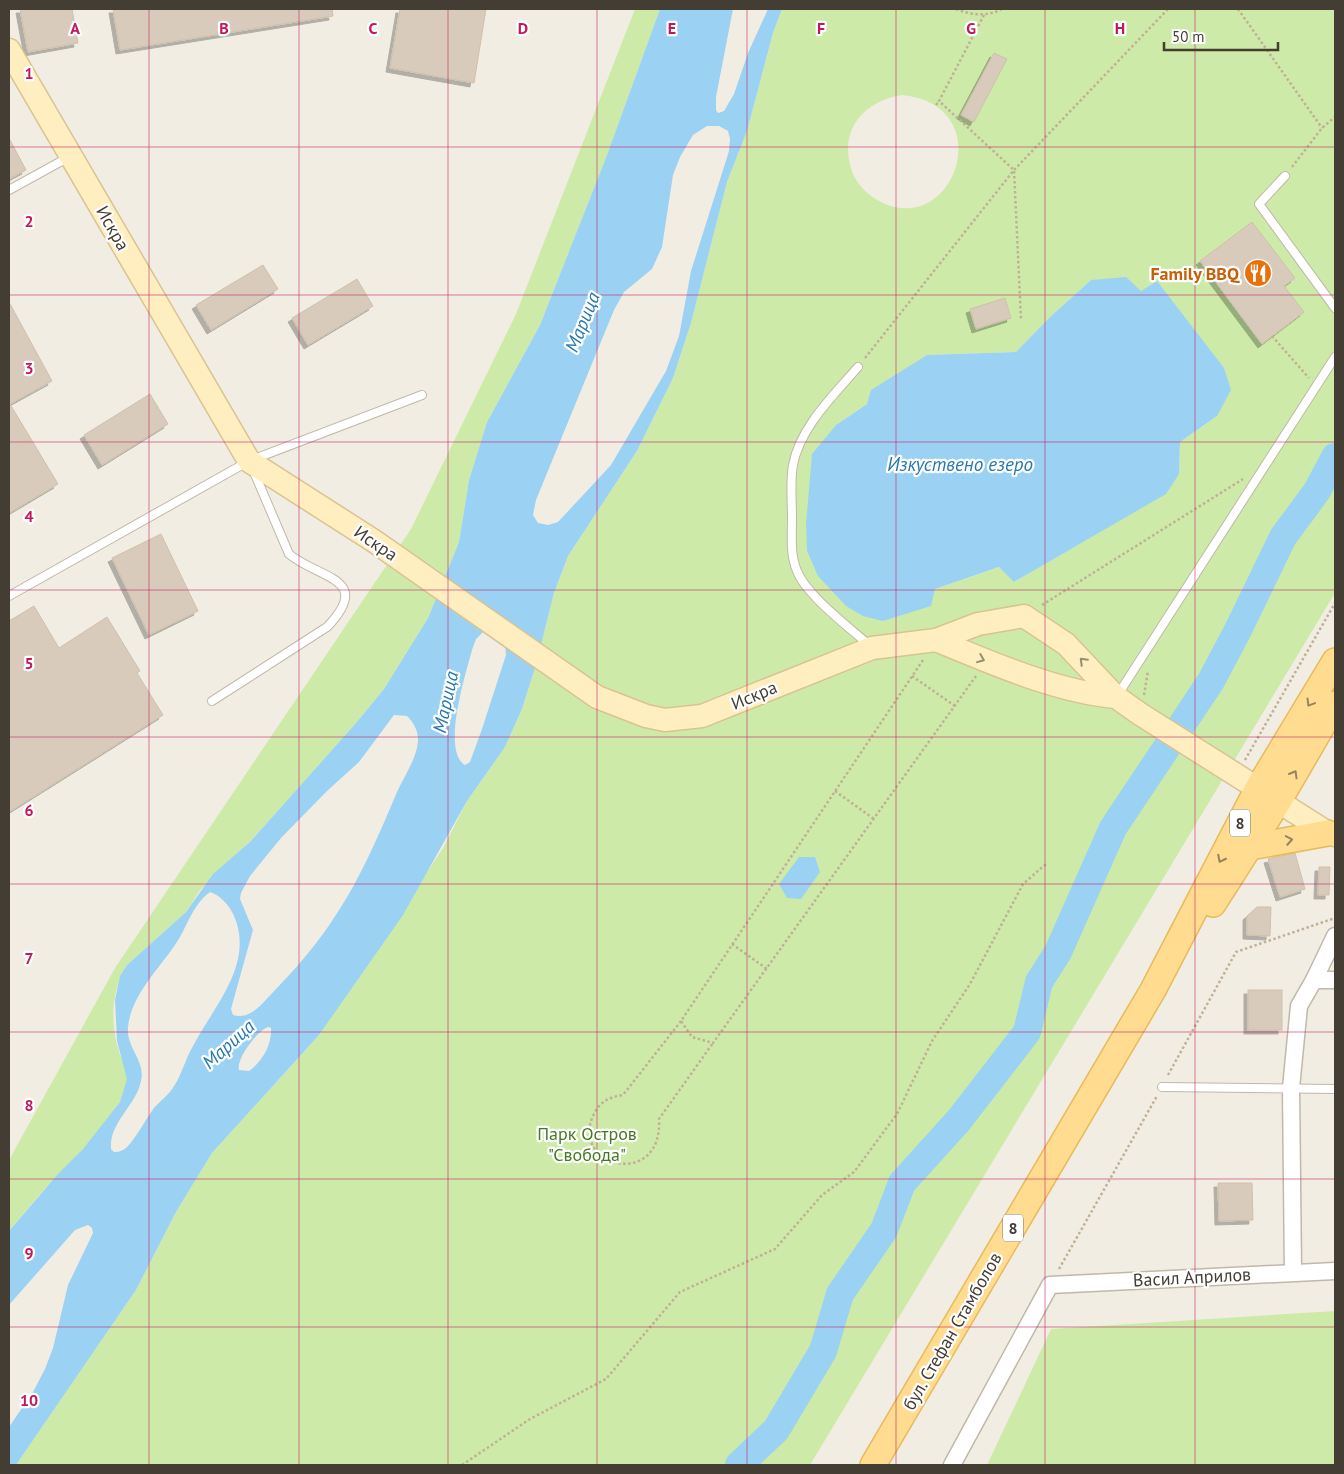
<svg xmlns="http://www.w3.org/2000/svg" width="1344" height="1474" viewBox="0 0 1344 1474" font-family="'PT Sans',sans-serif">
  <defs>
    <filter id="shadow"><feDropShadow dx="-4" dy="4" stdDeviation="0" flood-color="#0004"/></filter>
  </defs>
  <rect width="100%" height="100%" fill="#f2ede3"/>
  <g fill="#ceeaa9" fill-rule="evenodd">
    <path d="M635,9H660L607,155L540,325L487,422L469,480L459,542L428,618L384,689L356,723L250,842L200,890L186,912L127,965C110,992 110,1028 121,1057C125,1067 129,1076 126,1087C120,1114 79,1153 59,1174C41,1192 25,1212 9,1231V1160L115,968L411,529L516,314Z"/>
    <path d="M782,9H1335V593L810,1465H16L136,1290L176,1212L212,1153L319,1035L443,848L467,801L505,747L522,709L536,665L554,593L568,556L637,451L673,378L691,323L727,182L747,131L773,33ZM902,95C1000,105 955,236 883,203C869,196 857,186 852,171C838,131 863,101 902,95ZM1091,280L1141,291L1217,416L1180,442L1179,474L1015,582L1000,567L935,589L836,425L867,404L927,355L1016,352L1050,317Z"/>
    <polygon points="1335,1311 1335,1465 987,1465 1051,1329"/>
  </g>
  <g fill="#9bd2f4" fill-rule="evenodd">
    <path d="M660,9H733L716,97V110L718,113L724,111L734,94L748,53L768,9H782L773,33L747,131L727,182L691,323L673,378L637,451L568,556L554,593L536,665L522,709L505,747L467,801L403,915L319,1035L212,1153L176,1212L136,1290L16,1465H9V1427L33,1392L45,1369L53,1348L68,1285L93,1233L92,1228L88,1225L75,1230L9,1305V1231L58,1174L83,1149L120,1102L127,1079L117,1041L115,1000L120,976L127,965L186,912L213,874L250,842L356,723L384,689L428,618L459,542L469,480L487,422L540,325L607,155ZM707,126H719L728,131L730,139L729,151L691,271L679,336L666,371L611,465L558,522L548,525L538,523L533,515L536,500L614,310L624,292L652,269L662,247L673,175L680,157L693,135ZM485,630L505,644L506,655L482,729L470,762L465,765C441,751 466,673 472,650L476,639ZM394,715L407,716C413,722 418,730 418,739C418,757 404,776 397,792C363,873 338,926 276,989C264,1001 251,1021 233,1015L231,1009L253,930L240,899L241,893L250,876L281,838L327,791L359,762ZM210,892C220,895 230,906 234,916C255,964 213,1007 192,1048C185,1060 182,1074 174,1086C169,1095 160,1101 154,1108C145,1120 138,1135 128,1146C124,1150 120,1152 114,1152L111,1149C109,1122 136,1106 141,1081C146,1061 126,1048 128,1027C131,996 158,970 175,945C187,928 192,905 210,892ZM268,1027L271,1028C272,1045 262,1062 249,1071L239,1070C236,1059 257,1031 268,1027Z"/>
    <polygon points="1126,277 1141,291 1157,281 1224,368 1231,390 1217,416 1180,442 1179,474 1166,494 1014,582 999,567 935,589 931,606 883,621 863,616 846,606 818,576 807,551 806,524 812,454 836,425 867,404 871,390 927,355 1016,352 1050,317 1091,280"/>
    <polygon points="799,857 815,857 820,872 801,899 787,898 779,884"/>
  </g>
  <g fill="none" stroke-linecap="round" stroke-linejoin="round">
    <polyline stroke="#9bd2f4" stroke-width="28" points="739,1465 776,1430 823,1351 840,1294 884,1230 902,1183 959,1120 1027,1032 1039,982 1058,952 1113,828 1211,681 1238,630 1283,537 1317,491 1335,457"/>
  </g>
  <g fill="#d8cbbb" stroke="#d0c0ab" filter="url(#shadow)">
    <polygon points="20,9 72,9 78,43 28,52"/>
    <polygon points="113,9 332,9 333,16 120,50"/>
    <polygon points="400,9 486,9 474,83 390,68"/>
    <polygon points="994,53 1007,59 974,122 961,115"/>
    <polygon points="9,138 26,170 9,179"/>
    <polygon points="1252,222 1295,278 1284,286 1304,312 1262,344 1200,261"/>
    <polygon points="263,265 278,289 211,330 196,305"/>
    <polygon points="357,279 373,306 308,345 292,318"/>
    <polygon points="1005,298 1011,318 976,329 970,309"/>
    <polygon points="9,302 52,381 10,404 58,484 9,513"/>
    <polygon points="150,394 168,424 102,465 84,435"/>
    <polygon points="161,534 198,611 149,635 112,558"/>
    <polygon points="34,606 59,648 107,617 140,671 137,673 163,715 9,812 9,621"/>
    <polygon points="1295,853 1305,889 1280,897 1268,859"/>
    <polygon points="1319,867 1330,867 1329,895 1318,895"/>
    <polygon points="1257,907 1271,907 1270,936 1247,935 1247,916"/>
    <rect x="1248" y="990" width="34" height="40"/>
    <polygon points="1218,1183 1252,1183 1253,1220 1219,1221"/>
  </g>
  <g fill="none" stroke-linecap="round" stroke-linejoin="round">
    <g stroke="#c1b8a8" stroke-width="10">
      <g id="lane">
        <polyline points="1285,176 1259,204 1335,308"/>
        <polyline points="9,190 69,157"/>
        <path d="M858,367C834,395 800,427 793,465C790,482 792,501 792,518C792,536 790,555 797,571C807,596 849,627 869,645"/>
        <polyline points="9,596 249,461 422,395"/>
        <polyline points="1117,696 1335,357"/>
        <path d="M212,701L327,627C374,578 319,579 289,554L254,472"/>
        <polyline points="1162,1087 1335,1089"/>
      </g>
    </g>
    <g stroke="#c1b8a8" stroke-width="19">
      <g id="street">
        <polyline points="1314,980 1335,980"/>
        <polyline points="1293,1272 1291,1088 1299,1006 1314,980 1335,936"/>
        <polyline points="952,1465 1050,1285 1335,1271"/>
      </g>
    </g>
    <g stroke="#d9c392" stroke-width="25">
      <g id="secondary">
        <polyline points="9,50 249,461 374,541 597,697 646,716 665,720 702,716 872,648 936,640 978,624 1024,616 1066,644 1116,697 1140,714 1328,833 1335,835"/>
        <path d="M936,640C991,663 1058,692 1116,697"/>
      </g>
    </g>
    <g stroke="#e9ba5a" stroke-width="28">
      <g id="primary">
        <polyline points="1250,847 1328,833"/>
        <polyline points="1213,904 1278,802 1335,704"/>
        <polyline points="873,1465 1153,990 1257,790 1335,661"/>
      </g>
    </g>
    <g stroke="#c1b095" stroke-width="2.5" stroke-dasharray="2.5 2.5" stroke-linecap="butt">
      <path d="M956,9C971,15 987,17 1002,9"/>
      <polyline points="1238,9 1322,128"/>
      <polyline points="984,15 939,101 1014,170 1021,319"/>
      <polyline points="936,105 939,101"/>
      <polyline points="1292,167 1322,128 1335,117"/>
      <polyline points="1272,336 1309,378"/>
      <polyline points="865,358 1014,170 1168,9"/>
      <polyline points="1042,605 1243,479"/>
      <polyline points="923,660 681,1021 692,1037 713,1043 976,676"/>
      <polyline points="912,676 955,706"/>
      <polyline points="1144,695 1148,671"/>
      <polyline points="1245,760 1335,603"/>
      <polyline points="835,791 874,819"/>
      <polyline points="732,944 767,969"/>
      <path d="M681,1021L623,1095C609,1097 599,1102 593,1116C570,1167 663,1190 659,1119L713,1043"/>
      <polyline points="1168,1075 1236,952 1335,918"/>
      <polyline points="1059,1269 1157,1096"/>
      <polyline points="462,1465 530,1419 606,1379 680,1292 775,1249 822,1195 854,1172 897,1114 932,1041 970,984 1023,884 1046,864"/>
    </g>
    <use href="#lane" stroke="#fff" stroke-width="8"/>
    <use href="#street" stroke="#fff" stroke-width="16"/>
    <use href="#secondary" stroke="#ffeec0" stroke-width="22"/>
    <use href="#primary" stroke="#ffdc8f" stroke-width="25"/>
  </g>
  <defs><path id="oneway-chevron" d="M-2-3.5L2.5 0L-2 3.5" fill="none" stroke-width="1.6" stroke-linecap="round" stroke-linejoin="round" transform="scale(1.25)"/></defs>
  <g stroke="#988d72">
    <use href="#oneway-chevron" transform="translate(981 659) rotate(22)"/>
    <use href="#oneway-chevron" transform="translate(1083 661) rotate(-135)"/>
  </g>
  <g stroke="#98855c">
    <use href="#oneway-chevron" transform="translate(1310 703) rotate(121)"/>
    <use href="#oneway-chevron" transform="translate(1294 774) rotate(-60)"/>
    <use href="#oneway-chevron" transform="translate(1289 840) rotate(-10)"/>
    <use href="#oneway-chevron" transform="translate(1221 859) rotate(117)"/>
  </g>
  <path fill="none" stroke="#c2185b" stroke-width="1" stroke-opacity="0.55" d="M149,9V1465M299,9V1465M448,9V1465M597,9V1465M747,9V1465M896,9V1465M1045,9V1465M1195,9V1465M9,147H1335M9,295H1335M9,442H1335M9,590H1335M9,737H1335M9,884H1335M9,1032H1335M9,1179H1335M9,1327H1335"/>
  <defs>
    <g id="restaurant-disc" transform="scale(1.4375)"><circle r="9.5" fill="#e8710a" stroke="#fff"/><path d="M-5-6h1v4h1v-4h1v4h1v-4h1v5L-1.5 .5V6h-2V.5L-5-1ZM5-6V6H3V1.5H1.5Q1.5-4 5-6Z" fill="#fff"/></g>
  </defs>
  <g fill-rule="evenodd">
    <use href="#restaurant-disc" x="1258" y="273"/>
  </g>
  <g text-anchor="middle" dominant-baseline="central" stroke-width="4.5" stroke-linejoin="round" paint-order="stroke">
    <g fill="#fff" stroke="#7c7770" stroke-width="1">
      <rect x="1230" y="809.5" width="20" height="27" rx="4"/>
      <rect x="1003" y="1214.5" width="20" height="27" rx="4"/>
    </g>
    <g font-size="16" font-weight="bold" fill="#443d33">
      <text x="1240" y="823">8</text>
      <text x="1013" y="1228">8</text>
    </g>
    <g font-size="18" fill="#443d33" stroke="#fff">
      <text transform="translate(113 228) rotate(60)">Искра</text>
      <text transform="translate(376 543) rotate(34)">Искра</text>
      <text transform="translate(754 695) rotate(-23)">Искра</text>
      <text transform="translate(1192 1277) rotate(-3)">Васил Априлов</text>
      <text transform="translate(952 1331) rotate(-60)">бул. Стефан Стамболов</text>
    </g>
    <g font-size="18" font-weight="bold" fill="#c56008" stroke="#fff" text-anchor="end">
      <text x="1239" y="273">Family BBQ</text>
    </g>
    <g font-size="18" fill="#467824" stroke="#fff">
      <text x="587" y="1133">Парк Остров<tspan x="587" dy="21">"Свобода"</tspan></text>
    </g>
    <g font-size="19" font-style="italic" fill="#2678ad" stroke="#fff">
      <text transform="translate(582 322) rotate(-68)">Марица</text>
      <text x="960" y="464">Изкуствено езеро</text>
      <text transform="translate(445 702) rotate(-78)">Марица</text>
      <text transform="translate(228 1044) rotate(-42)">Марица</text>
    </g>
  </g>
  <g font-size="16" text-anchor="middle" font-weight="bold" fill="#c2185b" stroke="#fff" stroke-width="4.5" stroke-linejoin="round" paint-order="stroke">
    <text x="75" y="34">A</text>
    <text x="224" y="34">B</text>
    <text x="373" y="34">C</text>
    <text x="523" y="34">D</text>
    <text x="672" y="34">E</text>
    <text x="821" y="34">F</text>
    <text x="971" y="34">G</text>
    <text x="1120" y="34">H</text>
    <text x="29" y="79">1</text>
    <text x="29" y="227">2</text>
    <text x="29" y="374">3</text>
    <text x="29" y="522">4</text>
    <text x="29" y="669">5</text>
    <text x="29" y="816">6</text>
    <text x="29" y="964">7</text>
    <text x="29" y="1111">8</text>
    <text x="29" y="1259">9</text>
    <text x="29" y="1406">10</text>
  </g>
  <rect width="1344" height="1474" fill="none" stroke="#443d33" stroke-width="20"/>
  <path d="M1164 42v8h114v-8" fill="none" stroke="#443d33" stroke-width="2.5"/>
  <text x="1172" y="42" font-size="15" fill="#443d33" stroke="#ffffff" stroke-width="4" paint-order="stroke">50 m</text>
</svg>
